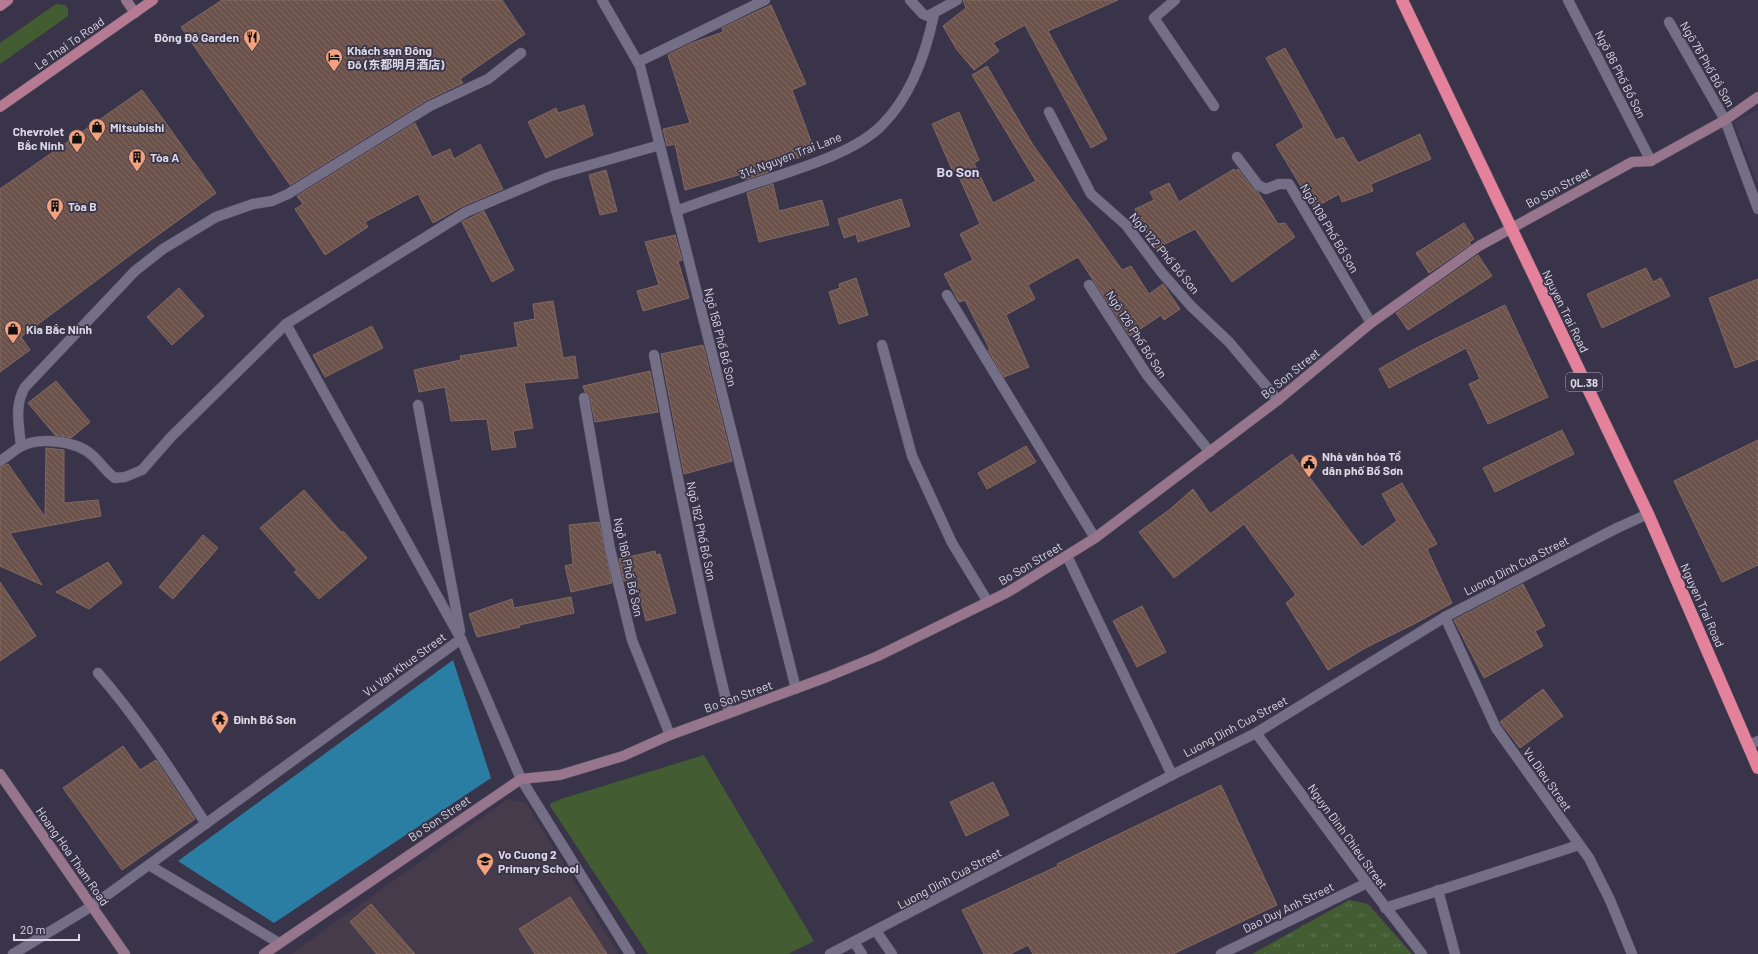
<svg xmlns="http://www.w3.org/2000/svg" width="1758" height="954" viewBox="0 0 1758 954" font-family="Barlow,'Noto Sans SC',sans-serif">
  <defs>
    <pattern id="park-tufts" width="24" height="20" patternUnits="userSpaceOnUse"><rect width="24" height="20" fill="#435c31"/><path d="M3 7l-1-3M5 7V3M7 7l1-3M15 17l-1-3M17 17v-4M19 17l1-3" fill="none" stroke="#5e734f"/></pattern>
    <pattern id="building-back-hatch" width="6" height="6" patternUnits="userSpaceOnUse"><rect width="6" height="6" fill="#6c524a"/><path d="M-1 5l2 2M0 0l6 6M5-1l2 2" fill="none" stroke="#806a64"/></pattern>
  </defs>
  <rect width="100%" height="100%" fill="#393449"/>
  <polygon fill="#423b56" points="1758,110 1758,185 1734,122"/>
  <polygon fill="#453b4b" points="508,799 526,803 619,954 291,954"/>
  <g fill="#435c31">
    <polygon points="56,4 65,5 68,9 68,16 0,64 0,43"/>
    <polygon points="704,755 814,941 788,954 648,954 550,806 551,803 561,799"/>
  </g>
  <polygon fill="url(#park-tufts)" points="1349,900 1368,904 1412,954 1252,954"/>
  <polygon fill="#2b7ea3" points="453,660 491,778 274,923 178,861"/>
  <g fill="url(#building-back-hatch)" stroke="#836860">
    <polygon points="222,0 502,0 525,34 460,79 463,83 427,100 290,185 181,27"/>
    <polygon points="963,0 1118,0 1048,31 1107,139 1091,148 1025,25 993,43 999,51 974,70 957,50 943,26 966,8"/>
    <polygon points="771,5 806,84 792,90 815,152 769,168 769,172 744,180 742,174 685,190 675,144 667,146 663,129 690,123 668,55 692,43 723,32 722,28"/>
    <polygon points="1285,48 1336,140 1343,137 1358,163 1420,134 1431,159 1371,184 1373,191 1342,202 1339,194 1314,208 1276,145 1304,127 1266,58"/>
    <polygon points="987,66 1033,145 1122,270 1131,266 1149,294 1163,284 1180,309 1164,320 1161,315 1130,336 1078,257 1028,285 1035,299 1006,315 1029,367 1004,377 988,350 990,350 965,300 959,302 944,274 973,260 960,234 980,224 956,170 953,172 932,124 959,112 979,160 974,163 993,203 1036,181 972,75"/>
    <polygon points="142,90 216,193 133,253 21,337 30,350 0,372 0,189"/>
    <polygon points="584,105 593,135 546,158 528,122 556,108 558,113"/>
    <polygon points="415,123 432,157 450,149 454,159 480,144 503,189 463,206 433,223 418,194 365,222 368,227 325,255 295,209 303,204 297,196"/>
    <polygon points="1234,169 1235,171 1238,169 1253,189 1258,192 1278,224 1285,223 1295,237 1232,282 1195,229 1155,249 1135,209 1154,200 1150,192 1169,183 1179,202"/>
    <polygon points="606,170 617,211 600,215 589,175"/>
    <polygon points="773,184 779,211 822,200 829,225 759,242 747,193"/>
    <polygon points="901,199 910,226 858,242 856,234 844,238 838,219"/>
    <polygon points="484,211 514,270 492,282 462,222"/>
    <polygon points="1464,223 1474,239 1469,242 1471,244 1429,273 1416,253"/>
    <polygon points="675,235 682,260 678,261 689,298 643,311 637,291 659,285 645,242"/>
    <polygon points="1478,255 1492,276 1408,330 1396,313"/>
    <polygon points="1646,268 1653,282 1661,278 1670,296 1602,328 1587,294"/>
    <polygon points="856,278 868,315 839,324 829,292 840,288 839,284"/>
    <polygon points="1758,279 1758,359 1735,368 1709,298"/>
    <polygon points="179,288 204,316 172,345 147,317"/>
    <polygon points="553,301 563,358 575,356 578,378 524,383 533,428 513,431 516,447 492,450 487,419 451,421 445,387 419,392 414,370 461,360 460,356 518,347 514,323 535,319 533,304"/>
    <polygon points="1505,305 1548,397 1488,424 1469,384 1480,379 1466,348 1389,388 1379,369 1418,347"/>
    <polygon points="372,326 383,348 325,377 313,355"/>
    <polygon points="703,345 732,461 684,474 661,354"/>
    <polygon points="650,371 658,412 595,422 590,397 585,392 583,386"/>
    <polygon points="56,381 90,422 71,438 55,435 28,403"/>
    <polygon points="1562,430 1574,454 1495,492 1483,468"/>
    <polygon points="1758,440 1758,565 1722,582 1674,481"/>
    <polygon points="1026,446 1036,462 987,489 978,473"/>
    <polygon points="46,448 64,450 64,503 98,500 101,516 10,533 42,585 0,566 0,467 8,464 45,517"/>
    <polygon points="1292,454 1362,547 1397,521 1382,494 1402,483 1437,544 1427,549 1452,603 1414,624 1367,647 1328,670 1286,603 1296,595 1244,524 1174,578 1139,532 1169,510 1193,489 1210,514"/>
    <polygon points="304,490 342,533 343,531 367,558 319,599 294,572 297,570 260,528"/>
    <polygon points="599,522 612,583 571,592 565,566 573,564 569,525"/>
    <polygon points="203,535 218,548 173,599 159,587"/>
    <polygon points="655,551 656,555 660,554 676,613 646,621 635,578 624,581 619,559"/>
    <polygon points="108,562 122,583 89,609 56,592"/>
    <polygon points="0,582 36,636 0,661"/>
    <polygon points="1523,584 1545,626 1535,631 1543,646 1484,678 1454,620"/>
    <polygon points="571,597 574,613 519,625 520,627 477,637 469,614 512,599 514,608"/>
    <polygon points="1142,606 1166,652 1137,667 1113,621"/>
    <polygon points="1543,689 1563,716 1520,748 1500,722"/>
    <polygon points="123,746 140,770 156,760 195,819 122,870 63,788"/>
    <polygon points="993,782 1009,815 966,836 950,802"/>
    <polygon points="1221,785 1277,905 1173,954 1033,954 1028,945 1010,954 984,954 962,910 1058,866 1057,864"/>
    <polygon points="570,897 607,954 535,954 519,929"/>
    <polygon points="371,904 415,954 377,954 350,922"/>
  </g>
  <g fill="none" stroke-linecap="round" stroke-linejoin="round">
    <g stroke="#555063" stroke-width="11">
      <g id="street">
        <polyline points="602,0 640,66 796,689"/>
        <polyline points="910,0 923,14 928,16 957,0"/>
        <polyline points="1175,0 1154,18 1214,106"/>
        <polyline points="1568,0 1651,161"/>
        <polyline points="1669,22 1725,120 1758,209"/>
        <polyline points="638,62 765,0"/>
        <polyline points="1049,112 1091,194 1126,225 1162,273 1191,306 1229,342 1278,400"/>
        <polyline points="1237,157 1258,185 1266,189 1279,184 1289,184 1371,323"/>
        <path d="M676,211C700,202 724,194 747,186C787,172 853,155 882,125C911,96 926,53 934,14"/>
        <polyline points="1089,285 1147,375 1210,452"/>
        <polyline points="947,295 1095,538"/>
        <polyline points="882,345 912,456 952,543 988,602"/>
        <path d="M654,355C677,475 700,594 729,712"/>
        <polyline points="584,398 610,549 632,640 670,735"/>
        <polyline points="418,405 460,631"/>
        <path d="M21,446C19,426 14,405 25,387L135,271L163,249L216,217L253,204L272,201L288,194L430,106L488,79L521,53"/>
        <path d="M0,461C7,457 13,451 20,447C39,436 78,441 93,456C101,463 106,472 115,478L125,477L142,470L171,437L286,324"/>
        <polyline points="1067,556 1172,775"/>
        <polyline points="1445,617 1496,728 1589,858 1610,900 1632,954"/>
        <polyline points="461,639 286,324 466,212 551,176 660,145"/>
        <path d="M98,673C139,720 172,772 206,824"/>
        <polyline points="1256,733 1367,883 1422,954"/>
        <polyline points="1749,745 1758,741"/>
        <polyline points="149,865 279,943"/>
        <polyline points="1438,890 1455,954"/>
        <polyline points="1385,908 1579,845"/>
        <polyline points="876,931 892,954"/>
        <polyline points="854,942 862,954"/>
        <polyline points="13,954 92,906 461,639 521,779 630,954"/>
        <polyline points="830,954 1172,775 1256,733 1445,617 1617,528 1648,514"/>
        <polyline points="1221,954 1367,883"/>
      </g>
    </g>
    <g stroke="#555063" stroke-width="11">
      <g id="secondary">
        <polyline points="126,0 135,13"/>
        <polyline points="0,774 125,954"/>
        <polyline points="264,954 521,779 560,775 623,756 670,735 827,677 878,656 1008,592 1095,538 1278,400 1371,323 1479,246 1632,162 1651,161 1725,120 1758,97"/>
      </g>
    </g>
    <g stroke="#555063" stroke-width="11">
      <g id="primary">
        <polyline points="0,6 8,0"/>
        <polyline points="0,107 153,0"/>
      </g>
    </g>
    <g stroke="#555063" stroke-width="13">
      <polyline id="highway" points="1402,0 1648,514 1758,768"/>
    </g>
    <use href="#street" stroke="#746f87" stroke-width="10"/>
    <use href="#secondary" stroke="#96758d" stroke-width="10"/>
    <use href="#primary" stroke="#b77a93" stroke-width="10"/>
    <use href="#highway" stroke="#e4829b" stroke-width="12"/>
  </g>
  <defs>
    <g id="restaurant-pin" transform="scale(0.9)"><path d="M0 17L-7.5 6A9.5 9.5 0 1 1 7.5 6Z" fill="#f1a17d" stroke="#393449"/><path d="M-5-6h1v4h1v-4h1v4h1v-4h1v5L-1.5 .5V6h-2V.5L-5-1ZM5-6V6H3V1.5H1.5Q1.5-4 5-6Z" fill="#111"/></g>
    <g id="hotel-pin" transform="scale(0.9)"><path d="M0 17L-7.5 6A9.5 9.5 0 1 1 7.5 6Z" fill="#f1a17d" stroke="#393449"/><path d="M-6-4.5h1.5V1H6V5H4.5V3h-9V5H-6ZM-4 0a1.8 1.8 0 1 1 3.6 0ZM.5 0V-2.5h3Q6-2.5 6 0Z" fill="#111"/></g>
    <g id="shop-pin" transform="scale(0.9)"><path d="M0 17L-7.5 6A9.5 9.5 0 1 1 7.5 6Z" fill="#f1a17d" stroke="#393449"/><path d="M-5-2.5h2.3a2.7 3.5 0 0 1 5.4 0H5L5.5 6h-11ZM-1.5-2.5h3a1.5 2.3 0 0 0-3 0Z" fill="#111"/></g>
    <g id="building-pin" transform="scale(0.9)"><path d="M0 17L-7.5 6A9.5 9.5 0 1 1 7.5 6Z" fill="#f1a17d" stroke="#393449"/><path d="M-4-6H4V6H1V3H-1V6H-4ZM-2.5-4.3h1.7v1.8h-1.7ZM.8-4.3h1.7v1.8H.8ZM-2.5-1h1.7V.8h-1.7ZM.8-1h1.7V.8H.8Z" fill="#111"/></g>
    <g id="civic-pin" transform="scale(0.9)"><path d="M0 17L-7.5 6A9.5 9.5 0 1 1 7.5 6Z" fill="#f1a17d" stroke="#393449"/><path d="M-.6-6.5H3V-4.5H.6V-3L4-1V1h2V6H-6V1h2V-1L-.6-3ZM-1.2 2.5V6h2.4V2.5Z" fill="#111"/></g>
    <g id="temple-pin" transform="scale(0.9)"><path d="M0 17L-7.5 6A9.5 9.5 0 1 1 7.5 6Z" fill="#f1a17d" stroke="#393449"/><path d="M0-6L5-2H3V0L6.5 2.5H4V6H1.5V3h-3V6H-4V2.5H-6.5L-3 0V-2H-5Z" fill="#111"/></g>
    <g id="school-pin" transform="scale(0.9)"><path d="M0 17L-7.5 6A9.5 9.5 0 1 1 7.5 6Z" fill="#f1a17d" stroke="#393449"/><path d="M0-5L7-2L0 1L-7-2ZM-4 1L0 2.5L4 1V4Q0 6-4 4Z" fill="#111"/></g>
  </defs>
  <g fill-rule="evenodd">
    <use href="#restaurant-pin" x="252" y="37"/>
    <use href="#hotel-pin" x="334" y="57"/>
    <use href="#shop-pin" x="97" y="127"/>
    <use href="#shop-pin" x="77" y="138"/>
    <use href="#building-pin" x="137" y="157"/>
    <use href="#building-pin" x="55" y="206"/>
    <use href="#shop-pin" x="13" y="329"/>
    <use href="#civic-pin" x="1309" y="463"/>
    <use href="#temple-pin" x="220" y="719"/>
    <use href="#school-pin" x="485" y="861"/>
  </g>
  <g text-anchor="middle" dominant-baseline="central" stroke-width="3.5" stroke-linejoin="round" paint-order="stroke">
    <rect fill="#393449" stroke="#aba8b8" stroke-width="1" x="1566" y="373" width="36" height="18" rx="3"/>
    <g font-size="11" font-weight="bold" fill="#dcd9e7">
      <text x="1584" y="382">QL.38</text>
    </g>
    <g font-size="12" font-weight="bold" fill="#dcd9e7" stroke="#393449" text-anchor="start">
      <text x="239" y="37" text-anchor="end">Đông Đô Garden</text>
      <text x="347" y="50">Khách sạn Đông<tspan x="347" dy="14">Đô (东都明月酒店)</tspan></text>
      <text x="110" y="127">Mitsubishi</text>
      <text x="64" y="131" text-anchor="end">Chevrolet<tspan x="64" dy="14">Bắc Ninh</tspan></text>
      <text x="150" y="157">Tòa A</text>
      <text x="68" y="206">Tòa B</text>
      <text x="26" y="329">Kia Bắc Ninh</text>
      <text x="1322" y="456">Nhà văn hóa Tổ<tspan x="1322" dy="14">dân phố Bồ Sơn</tspan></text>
      <text x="233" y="719">Đình Bồ Sơn</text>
      <text x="498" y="854">Vo Cuong 2<tspan x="498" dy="14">Primary School</tspan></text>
    </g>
    <g font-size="12" fill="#dcd9e7" stroke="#393449">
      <text transform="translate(69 43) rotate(-35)">Le Thai To Road</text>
      <text transform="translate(1708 64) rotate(60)">Ngõ 76 Phố Bồ Sơn</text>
      <text transform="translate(1621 74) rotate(63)">Ngõ 86 Phố Bồ Sơn</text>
      <text transform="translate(790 155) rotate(-21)">314 Nguyen Trai Lane</text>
      <text transform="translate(1558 187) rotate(-28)">Bo Son Street</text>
      <text transform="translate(1330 228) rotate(59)">Ngõ 108 Phố Bồ Sơn</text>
      <text transform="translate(1165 253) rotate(50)">Ngõ 122 Phố Bồ Sơn</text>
      <text transform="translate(1566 311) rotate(64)">Nguyen Trai Road</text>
      <text transform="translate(1137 334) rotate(57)">Ngõ 126 Phố Bồ Sơn</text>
      <text transform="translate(721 337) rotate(76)">Ngõ 158 Phố Bồ Sơn</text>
      <text transform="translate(1290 373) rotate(-39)">Bo Son Street</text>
      <text transform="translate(702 531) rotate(78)">Ngõ 162 Phố Bồ Sơn</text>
      <text transform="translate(1030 563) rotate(-31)">Bo Son Street</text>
      <text transform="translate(1516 565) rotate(-27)">Luong Dinh Cua Street</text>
      <text transform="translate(629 567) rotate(78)">Ngõ 166 Phố Bồ Sơn</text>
      <text transform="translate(1703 605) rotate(66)">Nguyen Trai Road</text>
      <text transform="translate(404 664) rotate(-36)">Vu Van Khue Street</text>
      <text transform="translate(738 696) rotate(-20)">Bo Son Street</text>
      <text transform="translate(1235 726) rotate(-28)">Luong Dinh Cua Street</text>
      <text transform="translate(1548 779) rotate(55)">Vu Dieu Street</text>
      <text transform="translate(439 818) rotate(-34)">Bo Son Street</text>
      <text transform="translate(1348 836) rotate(54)">Nguyn Dinh Chieu Street</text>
      <text transform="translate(73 856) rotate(55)">Hoang Hoa Tham Road</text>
      <text transform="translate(949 878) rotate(-28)">Luong Dinh Cua Street</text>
      <text transform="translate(1288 907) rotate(-26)">Dao Duy Anh Street</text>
    </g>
    <g font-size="14" font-weight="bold" fill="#dad4ef" stroke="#393449">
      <text x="958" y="171">Bo Son</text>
    </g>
  </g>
  <path d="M14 934v6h65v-6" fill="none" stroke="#dcd9e7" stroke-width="2"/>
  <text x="20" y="934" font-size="12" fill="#dcd9e7" stroke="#393449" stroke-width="3" paint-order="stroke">20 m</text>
</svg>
